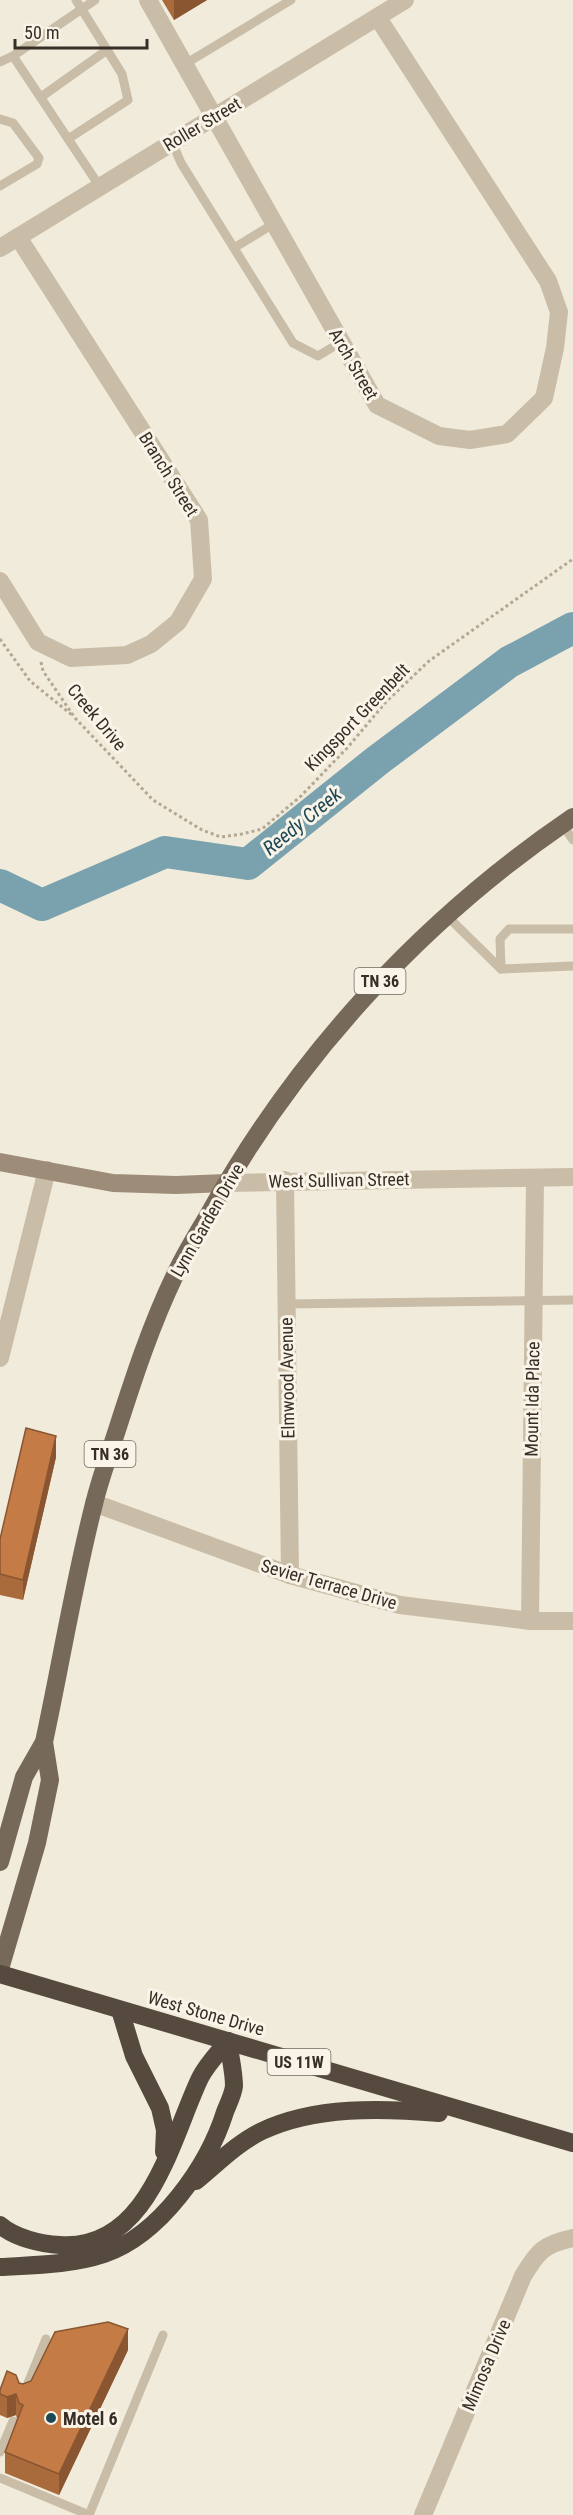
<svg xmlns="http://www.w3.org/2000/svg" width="573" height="2515" viewBox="0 0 573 2515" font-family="'Roboto Condensed',sans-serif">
  <rect width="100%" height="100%" fill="#f1ebdb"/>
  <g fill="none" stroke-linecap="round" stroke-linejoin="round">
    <polyline stroke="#7aa2ae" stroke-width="32" points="0,885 42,905 165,852 248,864 378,760 509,662 573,628"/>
    <g stroke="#b5a791" stroke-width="3" stroke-dasharray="3 3" stroke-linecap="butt">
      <polyline points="0,639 30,681 72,715"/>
      <polyline points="41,662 43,671 75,718 153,800 202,830 221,837 242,834 262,829 301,796 348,747 386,702 429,661 573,559"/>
    </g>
    <g stroke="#c9bda7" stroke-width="9">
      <polyline points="95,0 13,56 100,187"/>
      <polyline points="0,62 13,56"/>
      <polyline points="185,64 291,0"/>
      <polyline points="41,97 107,50"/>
      <polyline points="0,119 13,123 39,158 37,164 0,186"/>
      <polyline points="68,139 128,100 122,74 76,0"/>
      <polyline points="172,142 181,163 293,343 318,356 341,342"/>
      <polyline points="234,248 275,223"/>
      <polyline points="562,824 573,840"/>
      <polyline points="446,915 501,969 573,966"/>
      <polyline points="501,969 500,939 509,929 573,929"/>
      <polyline points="286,1304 573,1300"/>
      <polyline points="24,2393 46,2339"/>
      <polyline points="0,2452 13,2421"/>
      <polyline points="0,2478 89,2515 163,2335"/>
    </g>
    <g stroke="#c9bda7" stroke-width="18">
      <polyline points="148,0 377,405 439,436 470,440 507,434 544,398 555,348 559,312 548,281 378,18"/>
      <polyline points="0,248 405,0"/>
      <polyline points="0,581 38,642 71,658 127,655 151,644 178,622 203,579 199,520 18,237"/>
      <polyline points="285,1180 290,1575"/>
      <polyline points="226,1183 573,1177"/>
      <polyline points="0,1358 47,1170"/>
      <polyline points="94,1503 290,1575 400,1605 530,1621 573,1621"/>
      <polyline points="530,1621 535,1178"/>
      <path d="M423,2515L523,2276C538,2251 544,2244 573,2238"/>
    </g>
    <polyline stroke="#9d8c78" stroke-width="18" points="0,1162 113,1183 176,1185 226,1183"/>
    <g stroke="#776959" stroke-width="18">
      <path d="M0,1862L24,1777L44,1742C61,1663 74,1582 94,1504C100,1479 109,1455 117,1430C134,1377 151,1325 175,1275C185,1253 198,1233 210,1212C298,1054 424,918 573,817"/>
      <polyline points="0,1969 37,1843 50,1780 44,1742"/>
    </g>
    <g stroke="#564a3f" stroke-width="18">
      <polyline points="0,1974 573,2143"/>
      <polyline points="120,2010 134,2056 160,2108 165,2130 164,2152"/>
      <path d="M196,2181C217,2164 237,2143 262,2131C315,2106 382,2108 439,2113"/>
      <path d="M0,2225C15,2238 41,2244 60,2245C149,2251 171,2139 200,2078C207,2064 219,2052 228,2041"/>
      <path d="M0,2267C35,2265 71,2265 104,2254C160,2235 208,2166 225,2112C228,2104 233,2095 234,2086C234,2072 230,2056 228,2041"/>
    </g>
  </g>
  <g fill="#a96a3c">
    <polygon points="162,0 207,0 174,20"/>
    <polygon points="56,1457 23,1600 0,1595 0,1539"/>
    <polygon points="128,2350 59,2495 5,2473 5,2452 17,2419 16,2415 7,2418 0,2415 0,2390 19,2383 23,2384"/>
  </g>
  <g fill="#895631">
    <polygon points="174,0 207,0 174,20"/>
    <polygon points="56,1436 56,1457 23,1600 23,1580"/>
    <polygon points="128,2329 128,2350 59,2495 59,2474"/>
    <polygon points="16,2394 16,2415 7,2418 7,2397"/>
  </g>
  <g fill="#c47b46" stroke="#895631" stroke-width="1.5">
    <polygon points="26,1428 56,1436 23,1580 0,1574 0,1539"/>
    <polygon points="108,2322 128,2329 59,2474 5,2452 23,2405 19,2403 16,2394 7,2397 0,2394 0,2390 7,2371 16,2375 19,2383 23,2384 31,2381 55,2332"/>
  </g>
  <circle fill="#1e4856" stroke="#f9f4e7" stroke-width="2" cx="51" cy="2418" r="6"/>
  <g text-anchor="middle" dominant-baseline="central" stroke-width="6" stroke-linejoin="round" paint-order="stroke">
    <g fill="#f9f4e7" stroke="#706961" stroke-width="1.5">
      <rect x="354.5" y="968" width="51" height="26" rx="4.5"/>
      <rect x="84.5" y="1441" width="51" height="26" rx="4.5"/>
      <rect x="267.5" y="2049" width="63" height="26" rx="4.5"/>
    </g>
    <g font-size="16" font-weight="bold" fill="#362e27">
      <text x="380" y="981">TN 36</text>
      <text x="110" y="1454">TN 36</text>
      <text x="299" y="2062">US 11W</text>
    </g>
    <g font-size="18" fill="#362e27" stroke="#f9f4e7">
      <text transform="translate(202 124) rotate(-31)">Roller Street</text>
      <text transform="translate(354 364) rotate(60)">Arch Street</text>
      <text transform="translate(169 474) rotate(58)">Branch Street</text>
      <text transform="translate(97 717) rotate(50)">Creek Drive</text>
      <text transform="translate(357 717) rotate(-46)">Kingsport Greenbelt</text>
      <text transform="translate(339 1180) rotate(-1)">West Sullivan Street</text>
      <text transform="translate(207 1220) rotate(-60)">Lynn Garden Drive</text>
      <text transform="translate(287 1378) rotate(-91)">Elmwood Avenue</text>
      <text transform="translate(532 1399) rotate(-89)">Mount Ida Place</text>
      <text transform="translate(329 1584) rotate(16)">Sevier Terrace Drive</text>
      <text transform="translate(206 2013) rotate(16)">West Stone Drive</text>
      <text transform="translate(486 2365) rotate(-67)">Mimosa Drive</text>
    </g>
    <g font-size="18" font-weight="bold" fill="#362e27" stroke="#f9f4e7" text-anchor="start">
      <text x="63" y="2418">Motel 6</text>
    </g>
    <g font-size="20" font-style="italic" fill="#1e4856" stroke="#f9f4e7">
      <text transform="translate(302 821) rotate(-39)">Reedy Creek</text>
    </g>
  </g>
  <path d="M15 39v9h132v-9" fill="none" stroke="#362e27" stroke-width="3"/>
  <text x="24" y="39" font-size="18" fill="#362e27" stroke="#f9f4e7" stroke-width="4.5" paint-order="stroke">50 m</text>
</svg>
